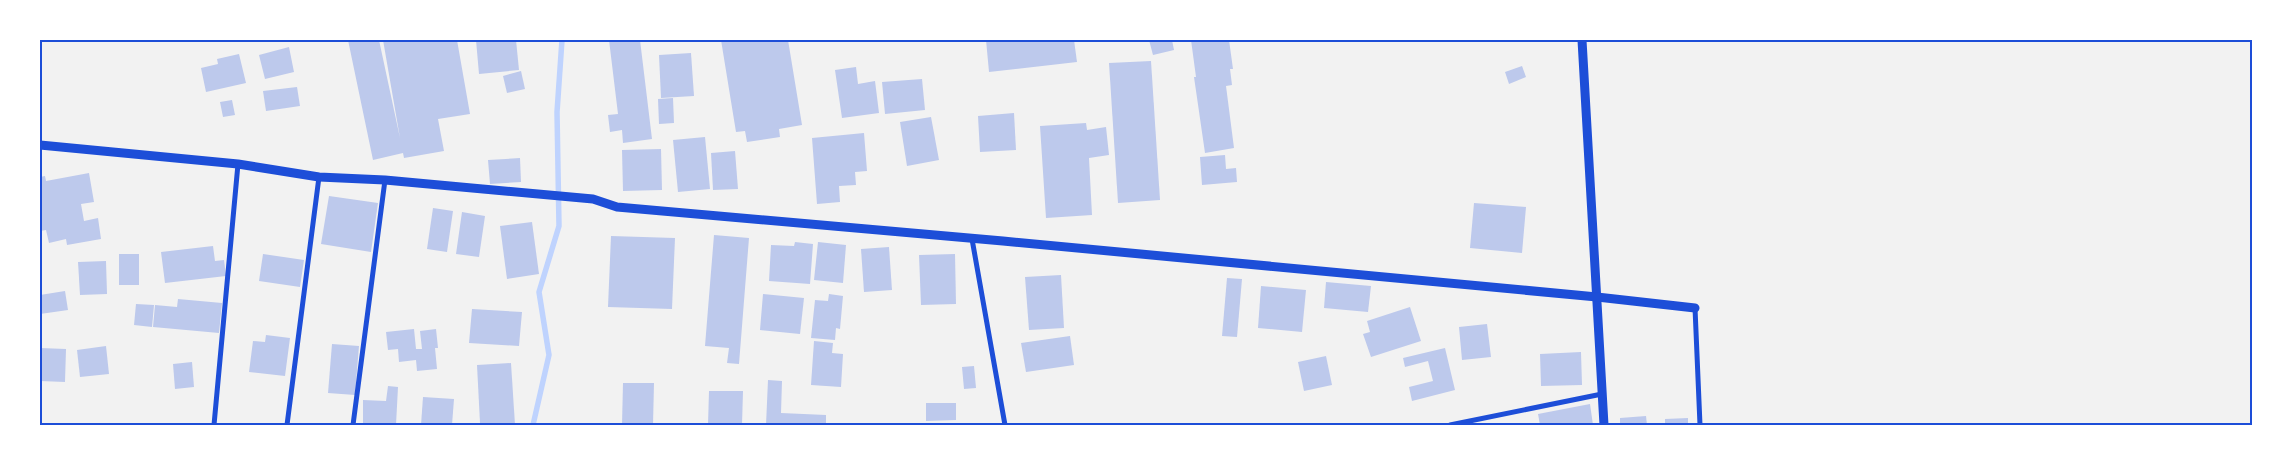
<svg xmlns="http://www.w3.org/2000/svg" width="2292" height="465" viewBox="0 0 2292 465" font-family="Merriweather,serif">
  <rect width="100%" height="100%" fill="#f2f2f2"/>
  <g fill="none" stroke-linecap="round" stroke-linejoin="round">
    <polyline stroke="#bfd3fe" stroke-width="5.5" points="533,425 549,355 539,292 559,226 557,112 562,40"/>
  </g>
  <g fill="#bdc9ec">
    <polygon points="348,40 379,40 400,138 383,40 457,40 470,114 438,119 444,151 404,158 403,153 373,160"/>
    <polygon points="476,40 516,40 519,70 479,74"/>
    <polygon points="609,40 640,40 652,139 623,143 622,130 610,132 608,115 618,114"/>
    <polygon points="721,40 788,40 802,125 779,129 780,137 747,142 745,131 736,132"/>
    <polygon points="986,40 1074,40 1077,62 989,72"/>
    <polygon points="1149,40 1172,40 1174,50 1153,55"/>
    <polygon points="1191,40 1229,40 1233,69 1230,69 1232,85 1226,86 1234,148 1205,153 1194,77 1196,77"/>
    <polygon points="289,47 294,72 265,79 259,55"/>
    <polygon points="691,53 694,96 661,98 659,55"/>
    <polygon points="239,54 246,83 206,92 201,68 218,64 217,59"/>
    <polygon points="1151,61 1160,200 1118,203 1109,63"/>
    <polygon points="1522,66 1526,77 1509,84 1505,72"/>
    <polygon points="856,67 858,84 875,81 879,113 842,118 835,70"/>
    <polygon points="521,71 525,89 507,93 503,76"/>
    <polygon points="922,79 925,110 885,114 882,82"/>
    <polygon points="297,87 300,106 266,111 263,91"/>
    <polygon points="673,98 674,123 659,124 658,99"/>
    <polygon points="232,100 235,115 223,117 220,102"/>
    <polygon points="1014,113 1016,150 980,152 978,116"/>
    <polygon points="931,117 939,160 907,166 900,122"/>
    <polygon points="1086,123 1087,130 1106,127 1109,155 1089,158 1092,215 1046,218 1040,126"/>
    <polygon points="864,133 867,171 855,172 856,185 839,186 840,202 817,204 812,138"/>
    <polygon points="705,137 710,189 678,192 673,140"/>
    <polygon points="661,149 662,190 623,191 622,150"/>
    <polygon points="735,151 738,189 713,190 711,153"/>
    <polygon points="1225,155 1226,169 1236,168 1237,182 1202,185 1200,157"/>
    <polygon points="520,158 521,182 490,184 488,160"/>
    <polygon points="89,173 94,202 81,204 84,221 98,218 101,239 67,245 66,239 49,243 46,230 40,231 40,177 45,176 46,181"/>
    <polygon points="329,196 378,203 371,252 321,244"/>
    <polygon points="1474,203 1526,207 1522,253 1470,248"/>
    <polygon points="433,208 453,211 447,252 427,249"/>
    <polygon points="462,212 485,216 479,257 456,254"/>
    <polygon points="532,222 539,274 507,279 500,226"/>
    <polygon points="714,235 749,238 739,364 727,363 729,348 705,346"/>
    <polygon points="611,236 675,238 672,309 608,307"/>
    <polygon points="795,242 813,244 810,284 769,281 771,245 794,246"/>
    <polygon points="818,242 846,245 843,283 814,280"/>
    <polygon points="213,246 215,261 224,260 226,276 165,283 161,252"/>
    <polygon points="889,247 892,290 864,292 861,249"/>
    <rect x="119" y="254" width="20" height="31"/>
    <polygon points="263,254 304,260 300,287 259,281"/>
    <polygon points="955,254 956,304 921,305 919,255"/>
    <polygon points="106,261 107,294 80,295 78,262"/>
    <polygon points="1061,275 1064,328 1029,330 1025,277"/>
    <polygon points="1227,278 1242,279 1237,337 1222,336"/>
    <polygon points="1326,282 1371,286 1368,312 1324,308"/>
    <polygon points="1261,286 1306,290 1302,332 1258,328"/>
    <polygon points="65,291 68,310 40,314 40,295"/>
    <polygon points="763,294 804,298 800,334 760,330"/>
    <polygon points="829,294 843,296 840,329 836,328 835,340 811,338 815,300 828,301"/>
    <polygon points="178,299 222,303 219,333 153,327 155,305 177,307"/>
    <polygon points="136,304 154,305 152,327 134,325"/>
    <polygon points="1410,307 1421,341 1371,357 1363,334 1370,332 1367,321"/>
    <polygon points="472,309 522,312 519,346 469,343"/>
    <polygon points="1487,324 1491,357 1462,360 1459,327"/>
    <polygon points="414,329 416,349 422,349 420,331 436,329 438,348 435,348 437,369 417,371 416,360 399,362 398,349 388,350 386,332"/>
    <polygon points="266,335 290,338 285,376 249,372 253,341 265,342"/>
    <polygon points="1070,336 1074,365 1026,372 1021,343"/>
    <polygon points="814,341 833,343 832,353 843,354 841,387 811,385"/>
    <polygon points="332,344 359,346 355,395 328,393"/>
    <polygon points="106,346 109,374 80,377 77,350"/>
    <polygon points="40,348 66,349 65,382 40,381"/>
    <polygon points="1445,348 1455,390 1412,401 1409,387 1433,381 1428,361 1405,367 1403,358"/>
    <polygon points="1581,352 1582,385 1541,386 1540,354"/>
    <polygon points="1326,356 1332,385 1304,391 1298,362"/>
    <polygon points="192,362 194,387 175,389 173,364"/>
    <polygon points="511,363 515,425 483,425 480,423 477,365"/>
    <polygon points="974,366 976,388 964,389 962,367"/>
    <polygon points="768,380 782,381 781,413 826,415 826,423 849,425 766,425"/>
    <polygon points="623,383 654,383 653,425 622,425"/>
    <polygon points="388,386 398,387 396,425 363,425 363,400 386,401"/>
    <polygon points="709,391 743,391 742,425 708,425"/>
    <polygon points="423,397 454,399 452,425 421,425"/>
    <polygon points="926,403 956,403 956,420 926,421"/>
    <polygon points="1590,404 1593,425 1540,425 1538,414"/>
    <polygon points="1646,416 1647,425 1620,425 1620,418"/>
    <polygon points="1688,418 1688,425 1665,425 1665,419"/>
  </g>
  <g fill="none" stroke-linecap="round" stroke-linejoin="round">
    <g stroke="#1d4ed8" stroke-width="5">
      <polyline points="972,239 1005,425"/>
      <polyline points="1695,308 1700,425"/>
      <polyline points="214,425 238,164"/>
      <polyline points="287,425 319,177"/>
      <polyline points="353,425 385,180"/>
      <polyline points="1450,425 1602,394"/>
    </g>
    <g stroke="#1d4ed8" stroke-width="9">
      <polyline points="1582,40 1604,425"/>
      <polyline points="40,145 238,164 319,177 385,180 593,199 617,207 1003,241 1597,297 1695,308"/>
    </g>
  </g>
  <rect width="2292" height="465" fill="none" stroke="#ffffff" stroke-width="82"/>
  <rect x="41" y="41" width="2210" height="383" fill="none" stroke="#1d4ed8" stroke-width="2"/>
</svg>
